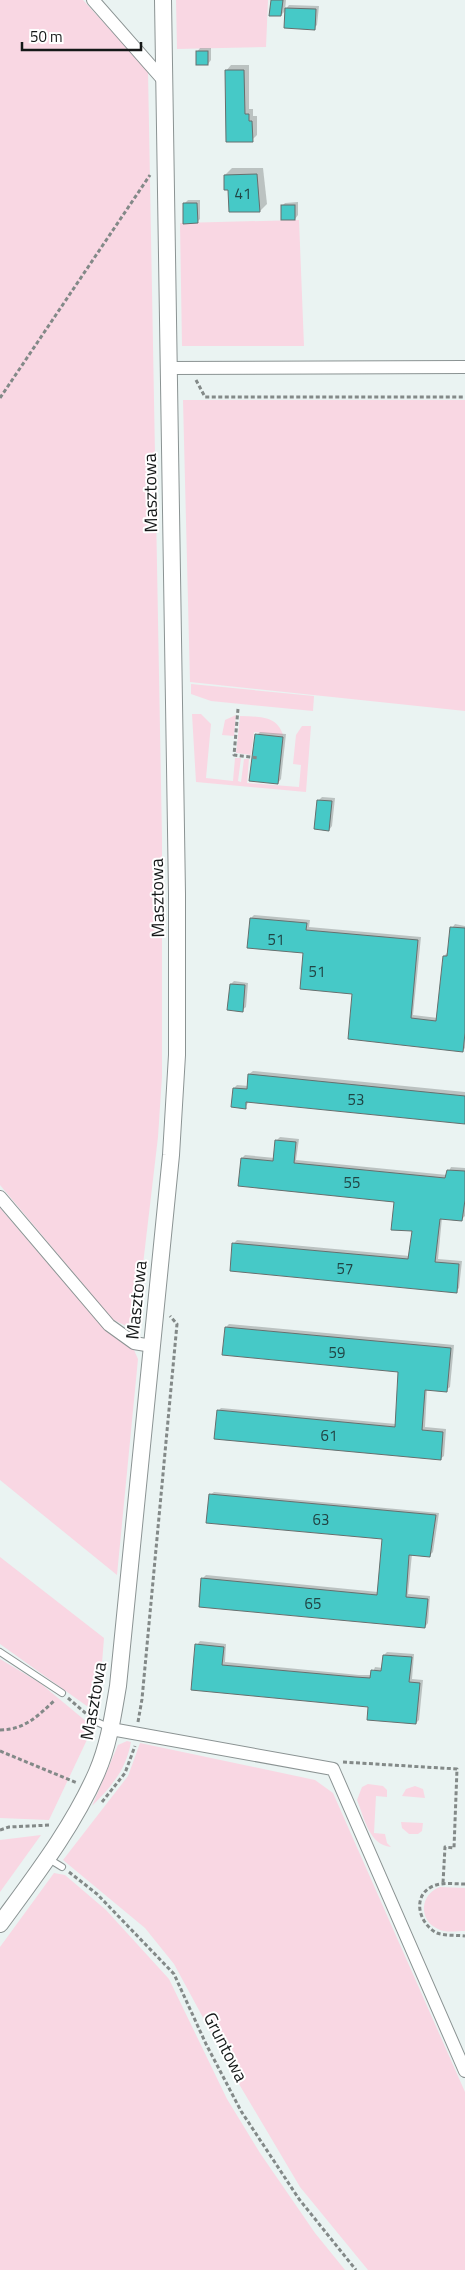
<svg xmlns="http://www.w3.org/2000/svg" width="465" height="2270" viewBox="0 0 465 2270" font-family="'Titillium Web',sans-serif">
  <rect width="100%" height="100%" fill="#eaf3f2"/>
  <g fill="#f9d7e3">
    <polygon points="0,0 83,0 148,71 162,839 162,1076 158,1137 136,1324 130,1328 112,1319 0,1185"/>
    <polygon points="176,0 268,0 266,47 177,49"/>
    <polygon points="299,220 304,346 182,346 180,223"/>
    <polygon points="183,400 465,400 465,711 190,682"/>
    <polygon points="191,684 314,696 313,711 211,701 191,694"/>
    <polygon points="192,714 201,714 211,724 206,778 233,781 235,758 241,758 238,781 241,782 244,759 249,759 247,783 299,787 301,765 293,764 296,735 302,726 311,726 306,792 196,782"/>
    <polygon points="236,715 234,736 222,735 225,720"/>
    <path d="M240,716C258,717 277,715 283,735L254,732L251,755L236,753Z"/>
    <polygon points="0,1208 100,1324 134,1350 138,1359 117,1575 0,1480"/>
    <polygon points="0,1557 104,1638 98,1714 0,1644"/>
    <polygon points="0,1659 40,1683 93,1727 49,1820 0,1818"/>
    <path d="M127,1741L131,1742C126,1770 111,1787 92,1806L118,1745Z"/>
    <polygon points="140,1743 315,1780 333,1793 465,2092 465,2270 368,2270 300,2187 239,2084 174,1964 145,1928 63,1860 128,1776"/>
    <path d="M368,1784L383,1786L387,1790V1797L376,1796L374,1833L385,1834L387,1843L391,1847C369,1845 364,1817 357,1800L362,1787Z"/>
    <polygon points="415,1786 423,1789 425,1798 402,1796 406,1789"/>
    <polygon points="401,1822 423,1823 422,1831 418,1834 409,1834 402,1828"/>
    <polygon points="41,1835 0,1892 0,1840"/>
    <polygon points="54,1873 65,1875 106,1910 169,1979 227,2099 260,2153 315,2233 345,2270 0,2270 0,1947"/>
    <path d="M440,1887L465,1888V1931C457,1931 445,1933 438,1929C418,1920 420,1894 440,1887Z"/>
  </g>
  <g fill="#0003">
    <polygon points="272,0 286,0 285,10 289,5 319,6 317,25 314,28 286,10 281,15 270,14"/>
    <polygon points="200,48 211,48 211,60 208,64 197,52"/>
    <polygon points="231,65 249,65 249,109 253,109 253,116 257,116 257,135 252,140 226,71"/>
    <polygon points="232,168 263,168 267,204 260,211 230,189 225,175"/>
    <polygon points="188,200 200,200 200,219 197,222 184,204"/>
    <polygon points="298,202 298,215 295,219 282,206 285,203"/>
    <polygon points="260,732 286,734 281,779 278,783 257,735"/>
    <polygon points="322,797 335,798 332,826 329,830 319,800"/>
    <polygon points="254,915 310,920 309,927 421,937 413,1015 438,1018 444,956 447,953 452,928 455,924 465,926 465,1048 462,1051 353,992 305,952 251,918"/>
    <polygon points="234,981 248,983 246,1007 242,1010 231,984"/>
    <polygon points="253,1071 465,1092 465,1123 249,1101 245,1108 234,1088 237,1085 249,1086 249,1074"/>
    <polygon points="280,1137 299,1139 296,1160 447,1175 451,1167 465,1168 465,1216 461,1220 442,1218 438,1259 462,1261 459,1288 456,1291 234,1243 237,1240 410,1256 413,1230 395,1201 239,1185 242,1158 245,1155 275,1158 276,1141"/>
    <polygon points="229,1324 454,1345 450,1387 446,1390 427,1389 425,1427 446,1429 444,1456 440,1459 218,1411 221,1408 396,1424 399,1370 226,1327"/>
    <polygon points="214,1492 439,1513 433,1552 429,1556 412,1554 408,1594 430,1596 428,1623 425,1627 202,1579 206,1575 378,1592 383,1538 210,1495"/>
    <polygon points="200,1641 226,1644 225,1662 359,1675 372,1675 375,1667 383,1668 384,1655 387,1652 414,1654 412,1679 423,1680 419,1720 416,1723 369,1706 192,1689 197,1645"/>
  </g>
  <g fill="#46c9c7" stroke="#676f6e">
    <polygon points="271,0 283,0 281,16 269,16"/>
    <polygon points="285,8 316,9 315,30 284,28"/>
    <rect x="196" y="51" width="12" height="14"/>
    <polygon points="225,70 244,70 245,114 249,114 249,121 252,121 253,142 226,142"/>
    <polygon points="257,174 260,212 229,212 228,190 224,190 224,175"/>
    <polygon points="183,203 197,203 198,223 183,224"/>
    <rect x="281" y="205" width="14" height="15"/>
    <polygon points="255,734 283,737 278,784 249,781"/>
    <polygon points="317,800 332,801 329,831 314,829"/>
    <polygon points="250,918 307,923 306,930 418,940 411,1018 436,1021 443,956 447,956 450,927 465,928 465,1033 463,1052 348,1039 352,994 300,989 303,953 247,948"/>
    <polygon points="230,984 245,985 243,1012 227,1010"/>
    <polygon points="248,1074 465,1096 465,1124 246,1102 246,1109 231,1107 233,1088 247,1089"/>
    <polygon points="275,1140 296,1142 294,1163 445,1178 447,1170 465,1171 465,1200 462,1221 440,1219 435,1262 459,1264 457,1293 230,1271 232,1243 408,1259 412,1231 391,1230 394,1202 238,1186 241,1158 273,1161"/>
    <polygon points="225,1327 451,1348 447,1392 425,1390 422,1430 443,1432 441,1460 214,1439 217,1410 395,1427 398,1372 222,1355"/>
    <polygon points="209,1494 436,1515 430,1557 409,1555 406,1597 428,1599 425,1628 199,1607 201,1578 377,1595 382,1539 206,1523"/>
    <polygon points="195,1644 224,1647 222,1665 355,1677 370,1678 371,1670 381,1671 383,1655 412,1657 409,1682 420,1683 416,1724 367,1720 368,1707 191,1690"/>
  </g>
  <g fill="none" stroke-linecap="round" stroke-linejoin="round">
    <g stroke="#8b9393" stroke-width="8">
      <g id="service">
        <polyline points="0,1652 62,1693"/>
        <polyline points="97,1722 110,1728"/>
        <polyline points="49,1859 62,1867"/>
      </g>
    </g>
    <g stroke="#8b9393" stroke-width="14">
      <g id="minor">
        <polyline points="93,0 165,82"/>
        <polyline points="168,368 465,367"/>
        <polyline points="0,1197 109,1325 134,1343 152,1346"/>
        <polyline points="111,1729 333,1769 465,2071"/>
      </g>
    </g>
    <g stroke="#8b9393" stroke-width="18">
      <path id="tertiary" d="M0,1924C35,1876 73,1827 97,1772C109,1744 113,1715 118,1686L171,1155L177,1055V894L163,0"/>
    </g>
    <g stroke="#838988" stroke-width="3" stroke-dasharray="4 2.5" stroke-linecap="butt">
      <polyline points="196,380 205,397 465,397"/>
      <polyline points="0,398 150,175"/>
      <polyline points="238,709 234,755 259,758"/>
      <polyline points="68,1698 90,1717"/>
      <polyline points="138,1722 142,1699 177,1324 170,1316"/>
      <path d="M0,1730C24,1730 38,1716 55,1700"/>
      <polyline points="0,1751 77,1783"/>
      <polyline points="343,1762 457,1769 454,1848 445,1847 443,1883"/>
      <polyline points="102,1802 125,1773 135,1746"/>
      <polyline points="0,1830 9,1827 51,1825"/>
      <polyline points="69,1872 97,1894 174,1974 206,2044 241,2111 299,2199 356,2270"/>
      <path d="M465,1884C455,1884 443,1882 433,1886C411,1896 419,1924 437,1933C445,1936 457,1935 465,1936"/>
    </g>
    <use href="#service" stroke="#fff" stroke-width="6"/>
    <use href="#minor" stroke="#fff" stroke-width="12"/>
    <use href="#tertiary" stroke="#fff" stroke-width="16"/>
  </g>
  <g text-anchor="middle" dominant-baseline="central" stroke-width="4" stroke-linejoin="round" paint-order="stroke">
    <g font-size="15" fill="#214444">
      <text x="243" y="193">41</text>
      <text x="276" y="939">51</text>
      <text x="317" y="971">51</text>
      <text x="356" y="1099">53</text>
      <text x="352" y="1182">55</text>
      <text x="345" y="1268">57</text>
      <text x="337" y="1352">59</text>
      <text x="329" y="1435">61</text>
      <text x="321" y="1519">63</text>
      <text x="313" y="1603">65</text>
    </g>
    <g font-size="18" fill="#151818" stroke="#fff">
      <text transform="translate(150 493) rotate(-91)">Masztowa</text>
      <text transform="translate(157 898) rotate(-91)">Masztowa</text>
      <text transform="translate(136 1300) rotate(-84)">Masztowa</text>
      <text transform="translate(93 1701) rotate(-80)">Masztowa</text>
      <text transform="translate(226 2047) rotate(63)">Gruntowa</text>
    </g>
  </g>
  <path d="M22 42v8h119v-8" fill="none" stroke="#151818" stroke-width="2.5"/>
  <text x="30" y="42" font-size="15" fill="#151818" stroke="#ffffff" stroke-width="4" paint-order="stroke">50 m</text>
</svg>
